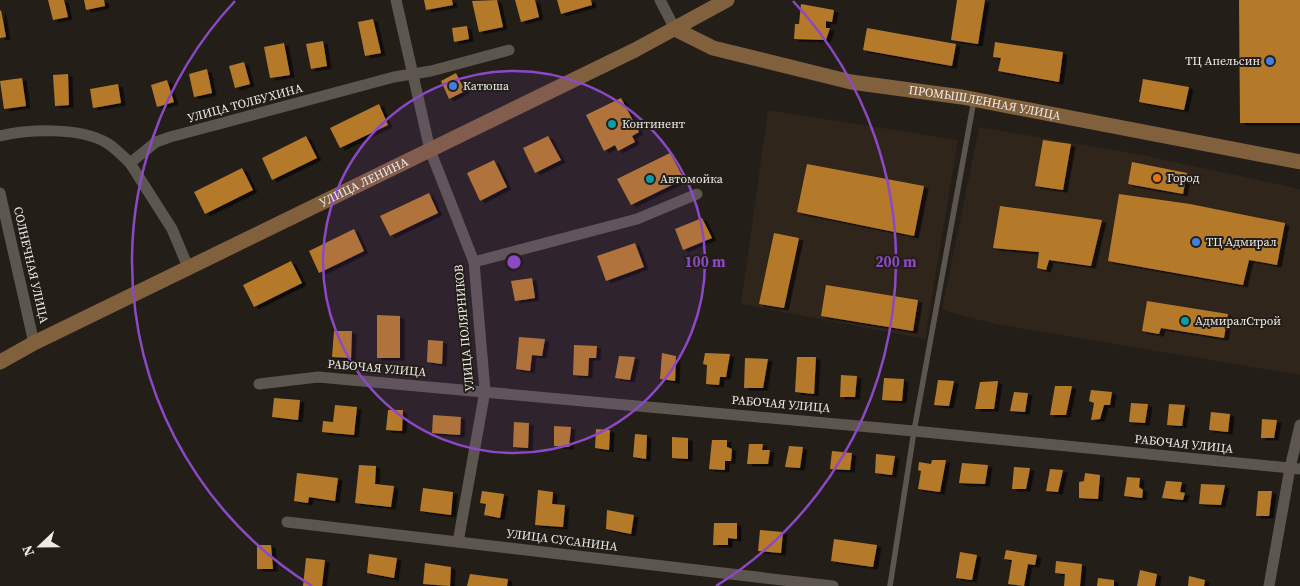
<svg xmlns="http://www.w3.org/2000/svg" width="1300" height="586" viewBox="0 0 1300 586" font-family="'Source Serif 4',serif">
  <defs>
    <filter id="shadow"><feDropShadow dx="4.5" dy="2.5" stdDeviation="0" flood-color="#0009"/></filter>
  </defs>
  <rect width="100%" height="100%" fill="#231e18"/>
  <g fill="#2f251b">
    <polygon points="768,110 958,140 925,339 741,304"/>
    <polygon points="979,127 1142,155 1300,189 1300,375 995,324 942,310"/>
  </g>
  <g fill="#b5792a" filter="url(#shadow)">
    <polygon points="48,0 64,0 68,17 53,20"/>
    <polygon points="84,0 104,0 105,6 86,10"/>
    <polygon points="424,0 452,0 453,5 426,10"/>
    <polygon points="497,0 503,27 479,32 472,1"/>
    <polygon points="515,0 535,0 539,17 521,22"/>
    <polygon points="557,0 591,0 592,5 561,14"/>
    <polygon points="957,0 985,0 978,44 951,40"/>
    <polygon points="1239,0 1300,0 1300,123 1240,123"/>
    <polygon points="801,4 834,10 832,22 826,21 826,28 830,28 826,40 794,39 795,24 799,24"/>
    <polygon points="1,10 6,37 0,38 0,11"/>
    <polygon points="373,19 381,53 365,56 358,22"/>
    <polygon points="467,26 469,39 454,42 452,28"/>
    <polygon points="867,28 956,44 952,66 863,50"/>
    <polygon points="323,41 327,66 311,69 306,44"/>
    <polygon points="995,42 1063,52 1059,82 998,71 1001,58 993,57"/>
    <polygon points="284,43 290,75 270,78 264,47"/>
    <polygon points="244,62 250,84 235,88 229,66"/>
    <polygon points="207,69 212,93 194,97 189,74"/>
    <polygon points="456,73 465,91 449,99 441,81"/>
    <polygon points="68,74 69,105 55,106 53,75"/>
    <polygon points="22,78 26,106 4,109 0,81"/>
    <polygon points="1143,79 1189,87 1184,110 1139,102"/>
    <polygon points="167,80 174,102 157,107 151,85"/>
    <polygon points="118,84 121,103 93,108 90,89"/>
    <polygon points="621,98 639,132 632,136 635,142 618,151 615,145 604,151 586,115"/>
    <polygon points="379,104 388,125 340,148 330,128"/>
    <polygon points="306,136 317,158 272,180 262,158"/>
    <polygon points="548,136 561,160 535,173 523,148"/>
    <polygon points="1043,140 1071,144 1063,190 1035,186"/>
    <polygon points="670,153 684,179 631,205 617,179"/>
    <polygon points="494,160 507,187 480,201 467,173"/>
    <polygon points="1132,162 1187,173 1183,194 1128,184"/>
    <polygon points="807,164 924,186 914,236 797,212"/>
    <polygon points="242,168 253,190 205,214 194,192"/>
    <polygon points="429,193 438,213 390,236 380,216"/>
    <polygon points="1119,194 1190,204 1285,223 1277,265 1249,260 1243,285 1108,261"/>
    <polygon points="1000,206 1102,220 1091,266 1049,260 1046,270 1037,268 1039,252 993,248"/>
    <polygon points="702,218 712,238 683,250 675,229"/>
    <polygon points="354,229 364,251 319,273 309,251"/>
    <polygon points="774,233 799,238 784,308 759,304"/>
    <polygon points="635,243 644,267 606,281 597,256"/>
    <polygon points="291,261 302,283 254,307 243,285"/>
    <polygon points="532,278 535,298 515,301 511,281"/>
    <polygon points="826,285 918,300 913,331 821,316"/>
    <polygon points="1147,301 1228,314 1224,338 1161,328 1159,334 1142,331"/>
    <polygon points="377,315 400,316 400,358 377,358"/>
    <polygon points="334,331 352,331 351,358 332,357"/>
    <polygon points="519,337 545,339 542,356 532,355 530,371 516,369"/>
    <polygon points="428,340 443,341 442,364 427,362"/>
    <polygon points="574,345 597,346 596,358 589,358 588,376 573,375"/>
    <polygon points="662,353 676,356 675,381 660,379"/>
    <polygon points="705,353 730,354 726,377 720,377 719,385 706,384 707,365 703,364"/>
    <polygon points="619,356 635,357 630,380 615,378"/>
    <polygon points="797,357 816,357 814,394 795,392"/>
    <polygon points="745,358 768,359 763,388 744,388"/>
    <polygon points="841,375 857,376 855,397 840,397"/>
    <polygon points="884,378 904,379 902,401 882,400"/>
    <polygon points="938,380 954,381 949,406 934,405"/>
    <polygon points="998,381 994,409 975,409 980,382"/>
    <polygon points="1055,386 1072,386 1066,415 1050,415"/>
    <polygon points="1091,390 1112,392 1110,405 1104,405 1100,419 1091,420 1094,403 1089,401"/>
    <polygon points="1014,392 1028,393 1025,412 1010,411"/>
    <polygon points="274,398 300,400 298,420 272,417"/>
    <polygon points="1131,403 1148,404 1145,423 1129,422"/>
    <polygon points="1169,404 1185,405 1182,426 1167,425"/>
    <polygon points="335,405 357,407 354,435 322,432 323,421 333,422"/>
    <polygon points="388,410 403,410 402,431 386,430"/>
    <polygon points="1211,412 1230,414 1228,432 1209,430"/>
    <polygon points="433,415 461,417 460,435 432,433"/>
    <polygon points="1262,419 1277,420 1274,438 1261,438"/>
    <polygon points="514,422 529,423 528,448 513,447"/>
    <polygon points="554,426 571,427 569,447 554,446"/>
    <polygon points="596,429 610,430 609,450 595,448"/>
    <polygon points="635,434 647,435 646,459 633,457"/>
    <polygon points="672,437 688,438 688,459 672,458"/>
    <polygon points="712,440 727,440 727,447 732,449 731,461 725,461 725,470 709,469"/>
    <polygon points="749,444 763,444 762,450 770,450 768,464 747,464"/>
    <polygon points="789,446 803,447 800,468 785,467"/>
    <polygon points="832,451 852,453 850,470 830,469"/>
    <polygon points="876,454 895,456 892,475 875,473"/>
    <polygon points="932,460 946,460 940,492 918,489 921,471 918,470 919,462 931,464"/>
    <polygon points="962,463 988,465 985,484 959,483"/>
    <polygon points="359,465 376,466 375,484 394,486 391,507 355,503"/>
    <polygon points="1014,467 1030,468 1026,489 1012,489"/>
    <polygon points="1050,469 1063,470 1058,492 1046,491"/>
    <polygon points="297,473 338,478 335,501 309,497 308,503 294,501"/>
    <polygon points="1085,473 1100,475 1098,499 1079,498 1079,482 1084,481"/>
    <polygon points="1127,477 1140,478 1139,487 1143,490 1142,498 1124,496"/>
    <polygon points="1166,481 1182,482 1180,492 1185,493 1183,500 1162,498"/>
    <polygon points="1201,484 1225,485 1221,505 1199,504"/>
    <polygon points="423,488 453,492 451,515 420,511"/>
    <polygon points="538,490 553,492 552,504 565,505 563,527 535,525"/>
    <polygon points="482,491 504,494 500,518 484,515 486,504 480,503"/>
    <polygon points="1258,491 1272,491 1269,516 1256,516"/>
    <polygon points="607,510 634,515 631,534 606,529"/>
    <polygon points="714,523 737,523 737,539 728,538 728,545 713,545"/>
    <polygon points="760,530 783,532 781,553 758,551"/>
    <polygon points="834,539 877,545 873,567 831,561"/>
    <polygon points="257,545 271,545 273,569 257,569"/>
    <polygon points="1006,550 1037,555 1035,565 1028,564 1024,586 1008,584 1012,560 1004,559"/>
    <polygon points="960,552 977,555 972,580 956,578"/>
    <polygon points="369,554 397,558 394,578 367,573"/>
    <polygon points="306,558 325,560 322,586 303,586"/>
    <polygon points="1056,561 1082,564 1080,586 1064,586 1065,574 1055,573"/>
    <polygon points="425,563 451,567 450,586 423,584"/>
    <polygon points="1140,570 1157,574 1155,586 1137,586"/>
    <polygon points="470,574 508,579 507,586 467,586"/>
    <polygon points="1189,576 1205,580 1204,586 1188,586"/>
    <polygon points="1098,578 1114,580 1114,586 1097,586"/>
  </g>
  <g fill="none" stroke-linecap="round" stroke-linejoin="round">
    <polyline stroke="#5c564f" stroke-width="5.5" points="890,586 914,431 974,100"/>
    <g stroke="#5c564f" stroke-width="11">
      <polyline points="396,0 430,150 474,262 485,391 458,542"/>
      <polyline points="660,0 675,29"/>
      <path d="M0,136C29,129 80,127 107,143C115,148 123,156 130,163L156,142L170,137L394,77L431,71L509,50"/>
      <polyline points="130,163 172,229 188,267"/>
      <polyline points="0,193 34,343"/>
      <polyline points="474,262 637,219 697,194"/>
      <polyline points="259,384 318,377 914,431 1300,469"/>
      <polyline points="287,522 833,586"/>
      <polyline points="1269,586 1290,468 1300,425"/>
    </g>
    <g stroke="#81603e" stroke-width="15">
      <path id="s1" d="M675,29L713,48L851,82L962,97L1300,162"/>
      <path id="s2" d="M0,362L34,343L635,50L727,0"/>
    </g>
  </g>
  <circle cx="514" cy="262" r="191" fill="#8c49c5" fill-opacity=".12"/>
  <g fill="none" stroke="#8c49c5" stroke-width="2.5">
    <circle cx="514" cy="262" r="191"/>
    <path d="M312 586A382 382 0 0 1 235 1M793 1A382 382 0 0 1 716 586"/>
  </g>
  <g fill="#3f7fe0" stroke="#231e18" stroke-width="2">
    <circle cx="1270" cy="61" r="5"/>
    <circle cx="453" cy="86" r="5"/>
    <circle cx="1196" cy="242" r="5"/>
  </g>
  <g fill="#0f9aa8" stroke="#231e18" stroke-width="2">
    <circle cx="612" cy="124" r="5"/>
    <circle cx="650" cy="179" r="5"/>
    <circle cx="1185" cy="321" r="5"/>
  </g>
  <circle fill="#e8710a" stroke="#231e18" stroke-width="2" cx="1157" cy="178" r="5"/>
  <g text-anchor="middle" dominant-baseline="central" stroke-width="4" stroke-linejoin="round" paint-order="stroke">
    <g font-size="12" fill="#efece8" stroke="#231e18" text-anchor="start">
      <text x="1260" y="61" text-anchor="end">ТЦ Апельсин</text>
      <text x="463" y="86">Катюша</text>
      <text x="622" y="124">Континент</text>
      <text x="1167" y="178">Город</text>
      <text x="660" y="179">Автомойка</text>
      <text x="1206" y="242">ТЦ Адмирал</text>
      <text x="1195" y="321">АдмиралСтрой</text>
    </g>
    <g font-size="12" fill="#efece8" stroke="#231e18">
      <text transform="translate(245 103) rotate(-15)">УЛИЦА ТОЛБУХИНА</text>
      <text stroke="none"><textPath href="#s1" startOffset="320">ПРОМЫШЛЕННАЯ УЛИЦА</textPath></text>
      <text stroke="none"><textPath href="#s2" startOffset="406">УЛИЦА ЛЕНИНА</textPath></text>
      <text transform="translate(31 265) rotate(77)">СОЛНЕЧНАЯ УЛИЦА</text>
      <text transform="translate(464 328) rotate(-95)">УЛИЦА ПОЛЯРНИКОВ</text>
      <text transform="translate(377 368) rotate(5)">РАБОЧАЯ УЛИЦА</text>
      <text transform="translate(781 404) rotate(5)">РАБОЧАЯ УЛИЦА</text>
      <text transform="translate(1184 444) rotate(6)">РАБОЧАЯ УЛИЦА</text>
      <text transform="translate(562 540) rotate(7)">УЛИЦА СУСАНИНА</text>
    </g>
  </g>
  <circle cx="514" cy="262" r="8" fill="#8c49c5" stroke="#231e18" stroke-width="2.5"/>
  <g font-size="15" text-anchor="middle" font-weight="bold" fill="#8c49c5" stroke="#231e18" stroke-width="4" stroke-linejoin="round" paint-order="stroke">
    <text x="705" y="267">100 m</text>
    <text x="896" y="267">200 m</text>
  </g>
  <g transform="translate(40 546) rotate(248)" stroke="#231e18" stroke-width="4" paint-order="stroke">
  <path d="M0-4L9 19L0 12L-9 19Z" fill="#efece8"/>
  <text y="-8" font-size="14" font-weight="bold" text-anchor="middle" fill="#efece8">N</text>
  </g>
</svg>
